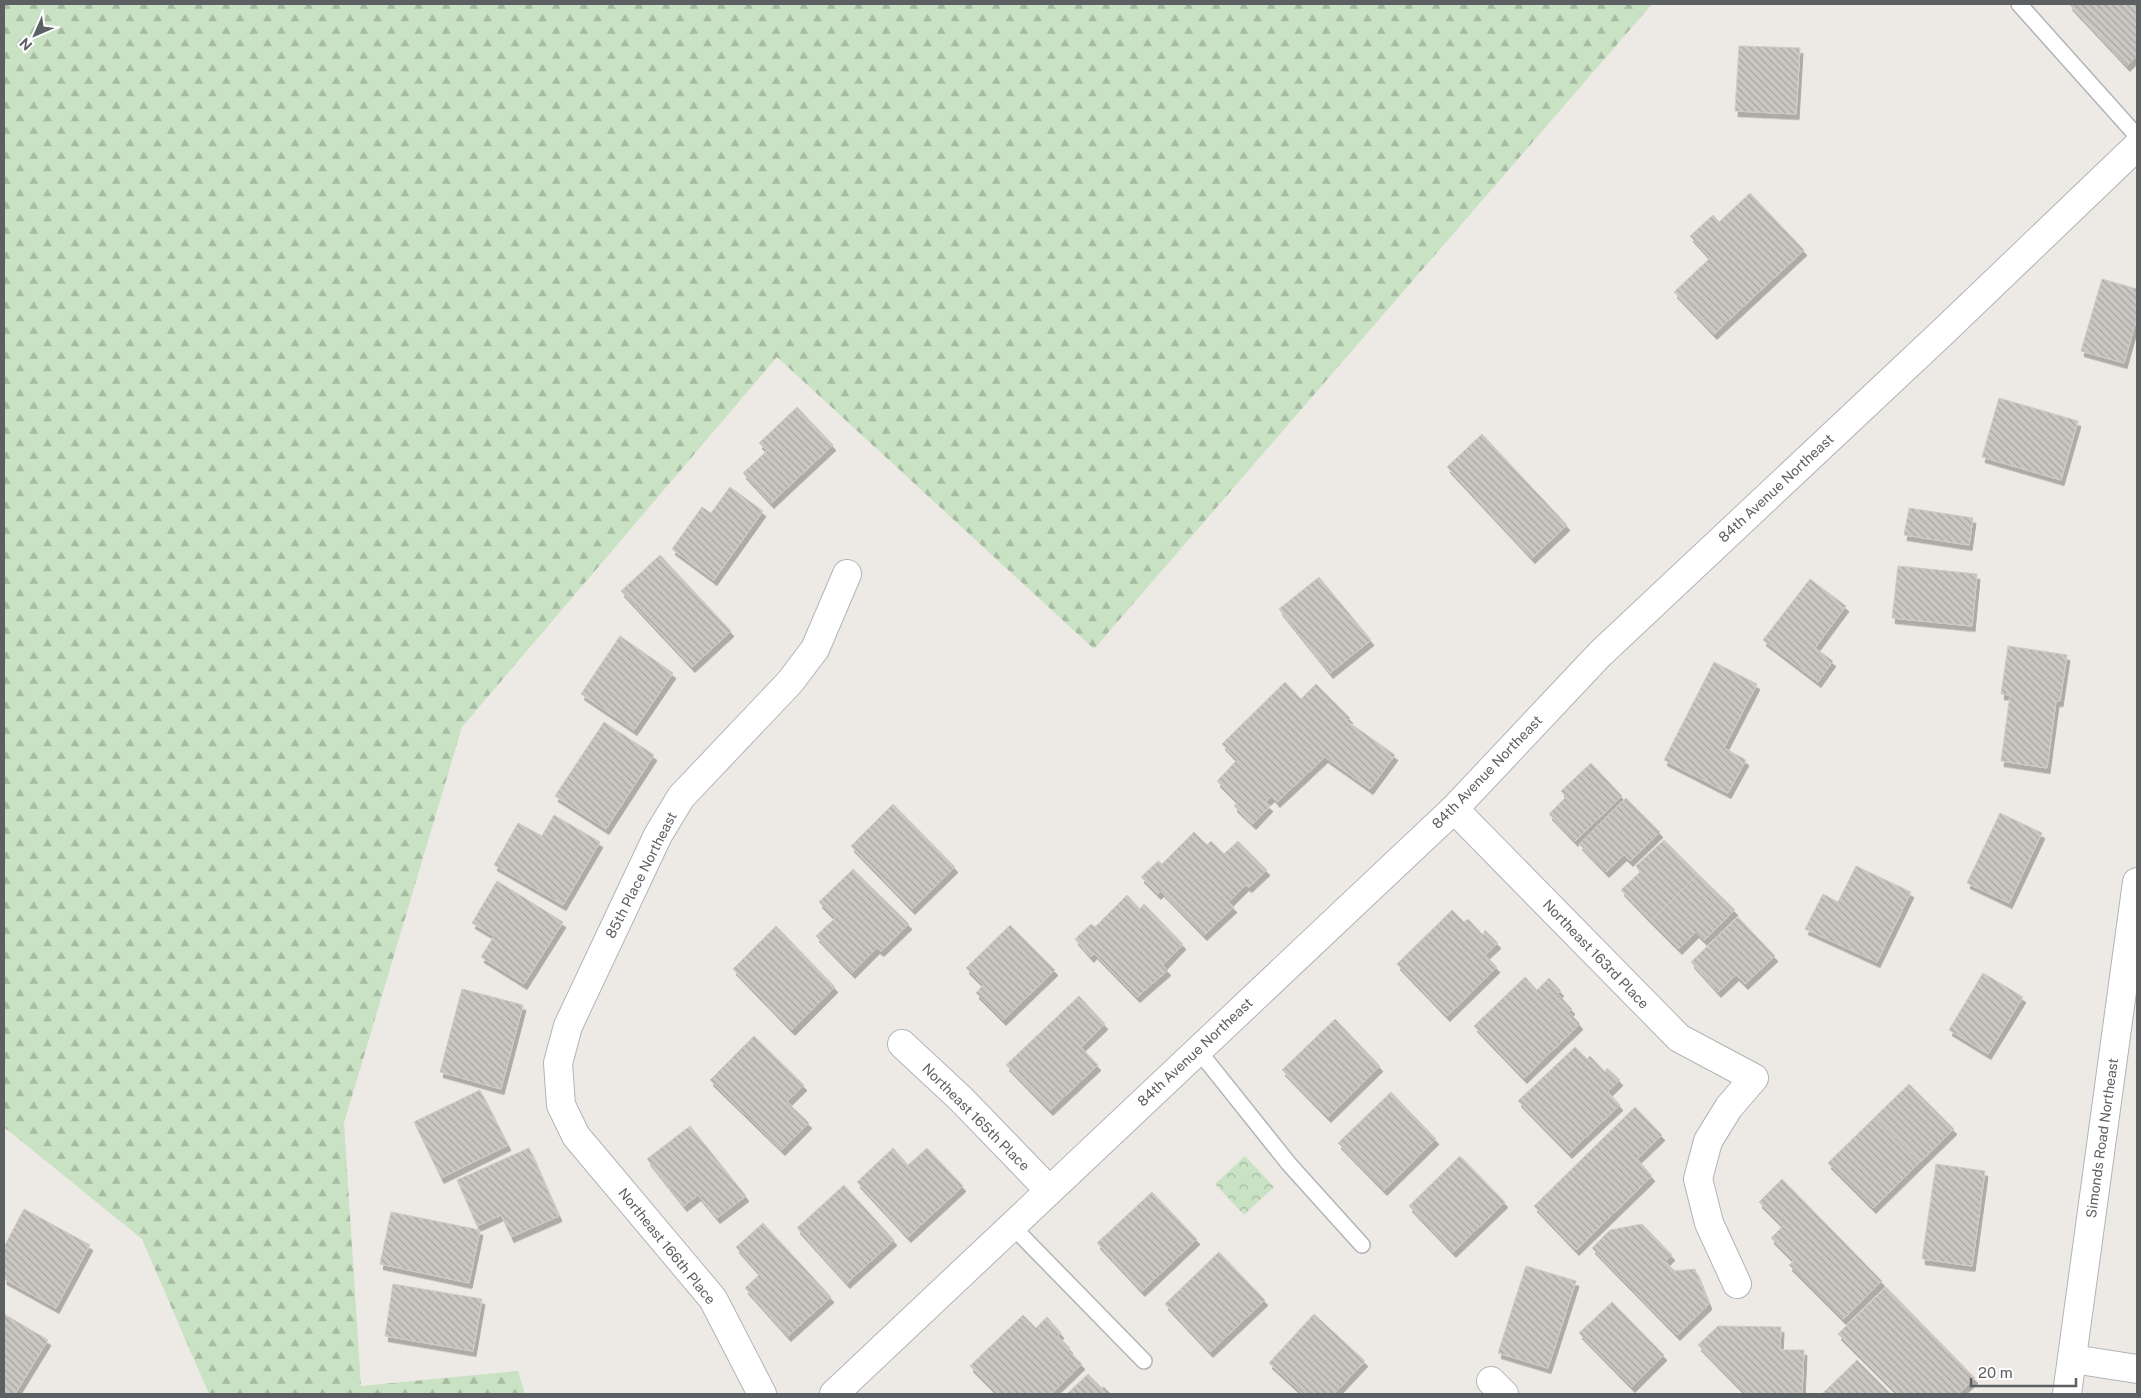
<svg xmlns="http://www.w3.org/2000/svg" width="2141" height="1398" viewBox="0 0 2141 1398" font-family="'Public Sans',sans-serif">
  <defs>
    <pattern id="forest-firs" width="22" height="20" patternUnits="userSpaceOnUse" patternTransform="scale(1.25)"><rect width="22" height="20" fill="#c8e2c3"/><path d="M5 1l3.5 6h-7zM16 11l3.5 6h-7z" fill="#a6bba2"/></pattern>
    <pattern id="park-crowns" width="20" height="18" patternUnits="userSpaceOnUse" patternTransform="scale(1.25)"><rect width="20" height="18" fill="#c8e2c3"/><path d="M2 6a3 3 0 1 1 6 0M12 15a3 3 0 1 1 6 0" fill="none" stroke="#a6bba2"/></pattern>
    <pattern id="building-back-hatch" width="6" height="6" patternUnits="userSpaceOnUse" patternTransform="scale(1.25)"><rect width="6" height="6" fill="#cac6c2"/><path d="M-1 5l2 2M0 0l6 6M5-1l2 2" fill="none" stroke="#a7a4a1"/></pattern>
    <filter id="shadow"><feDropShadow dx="3" dy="5.5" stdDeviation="0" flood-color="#0004"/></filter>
  </defs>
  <rect width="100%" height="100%" fill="#ede9e4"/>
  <polygon fill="url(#forest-firs)" points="4,4 1652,4 1094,649 777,357 462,727 344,1123 361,1386 518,1371 525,1394 209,1394 142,1239 4,1127"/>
  <polygon fill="url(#park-crowns)" points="1245,1156 1274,1187 1244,1215 1215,1184"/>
  <g fill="url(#building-back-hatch)" stroke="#d1cac3" filter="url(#shadow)">
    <polygon points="2069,4 2137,4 2137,56 2127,66"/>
    <polygon points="1739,46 1800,48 1796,114 1735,111"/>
    <polygon points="1750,193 1804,250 1714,334 1674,292 1710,258 1690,236 1713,215 1719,222"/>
    <polygon points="2102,279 2137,289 2137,317 2124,363 2081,351"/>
    <polygon points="1999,398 2078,421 2061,480 1982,457"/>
    <polygon points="797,407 833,445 771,503 743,473 767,451 759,443"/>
    <polygon points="1482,434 1567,525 1532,558 1447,467"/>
    <polygon points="730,487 763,511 714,580 672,549 702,507 711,513"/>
    <polygon points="1909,508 1973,518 1969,545 1904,535"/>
    <polygon points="660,555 731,631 692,667 621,591"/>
    <polygon points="1898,566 1977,574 1972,626 1892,618"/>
    <polygon points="1319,577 1371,640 1330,673 1279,609"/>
    <polygon points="1810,579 1846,606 1815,648 1833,661 1818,682 1763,640"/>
    <polygon points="620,636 673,673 634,730 581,694"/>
    <polygon points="2008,646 2067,655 2060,701 2056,701 2047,768 2001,761 2010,695 2001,694"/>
    <polygon points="1714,662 1757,684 1724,748 1746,760 1728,793 1664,760"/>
    <polygon points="1285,682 1301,699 1316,684 1350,718 1347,721 1395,755 1370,789 1325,757 1277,802 1272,796 1265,802 1270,806 1253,824 1234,806 1238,802 1217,781 1237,760 1222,744"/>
    <polygon points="604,722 654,755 606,829 555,796"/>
    <polygon points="1591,763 1622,796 1575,841 1549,814 1566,797 1561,791"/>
    <polygon points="1626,798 1660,832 1630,861 1624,855 1606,872 1579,844"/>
    <polygon points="893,804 955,867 912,909 851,846"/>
    <polygon points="2000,813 2042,833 2009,903 1967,883"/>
    <polygon points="554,815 600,842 563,905 494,865 518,823 542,836"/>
    <polygon points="1194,832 1207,845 1211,841 1224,854 1238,841 1267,870 1249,887 1246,885 1229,902 1234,907 1204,935 1161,891 1158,894 1141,877 1158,861 1162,864"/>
    <polygon points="1664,840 1698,874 1651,921 1621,890 1640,872 1636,866"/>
    <polygon points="1856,866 1911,892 1877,962 1805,929 1823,894 1838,902"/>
    <polygon points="853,869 909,924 881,951 877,948 852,973 816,936 835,918 819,902"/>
    <polygon points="1698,874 1735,910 1704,940 1696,932 1679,949 1651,921"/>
    <polygon points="497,881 563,922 524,984 481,957 494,936 472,923"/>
    <polygon points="1127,895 1140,909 1144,904 1183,944 1163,965 1168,970 1137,997 1094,953 1091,957 1075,939 1091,924 1095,927"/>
    <polygon points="1452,910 1464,922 1468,919 1483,935 1485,930 1498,943 1485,955 1497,967 1447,1016 1397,964"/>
    <polygon points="1738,917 1775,956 1745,984 1736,975 1718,992 1691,962"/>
    <polygon points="1010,925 1055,970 1003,1020 976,993 983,985 966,968"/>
    <polygon points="776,926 835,987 792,1030 733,969"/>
    <polygon points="1983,973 2023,997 1988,1054 1949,1030"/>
    <polygon points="1525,977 1537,990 1549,978 1561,991 1557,993 1572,1009 1569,1012 1580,1024 1524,1078 1474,1026"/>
    <polygon points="462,989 523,1005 501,1089 440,1072"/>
    <polygon points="1079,996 1105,1024 1081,1047 1098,1065 1050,1110 1006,1065"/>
    <polygon points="1335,1019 1380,1066 1328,1117 1282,1070"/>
    <polygon points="754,1036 804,1085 787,1102 809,1123 782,1150 710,1080"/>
    <polygon points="1575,1047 1587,1059 1590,1056 1605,1072 1607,1068 1620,1080 1608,1092 1620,1105 1569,1153 1518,1101"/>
    <polygon points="1909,1084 1954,1129 1920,1162 1875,1117"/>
    <polygon points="480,1090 508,1145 441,1178 414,1122"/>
    <polygon points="1391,1092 1436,1139 1384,1190 1338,1143"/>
    <polygon points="1635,1107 1662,1135 1637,1159 1652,1176 1576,1250 1534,1206"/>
    <polygon points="1875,1117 1920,1162 1873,1208 1828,1163"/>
    <polygon points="690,1126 746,1196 717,1218 698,1195 684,1206 647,1159"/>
    <polygon points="529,1148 559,1216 511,1237 501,1215 477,1226 457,1180"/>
    <polygon points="893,1148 908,1165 927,1148 963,1186 908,1237 857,1182"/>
    <polygon points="1460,1156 1505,1202 1453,1252 1409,1206"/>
    <polygon points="1936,1164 1985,1171 1972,1266 1922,1259"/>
    <polygon points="1782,1179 1882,1281 1843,1319 1789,1265 1794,1261 1771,1238 1783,1226 1759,1202"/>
    <polygon points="844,1185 894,1240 847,1283 797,1228"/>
    <polygon points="1152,1192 1197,1239 1142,1291 1097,1243"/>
    <polygon points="24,1209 90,1245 56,1308 4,1279 4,1247"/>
    <polygon points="391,1212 480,1230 469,1283 380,1264"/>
    <polygon points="763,1223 831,1297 788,1336 745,1288 760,1274 736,1247"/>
    <polygon points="1642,1224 1672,1255 1665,1262 1675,1271 1695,1269 1709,1304 1677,1335 1592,1248 1610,1230"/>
    <polygon points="1219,1252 1265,1300 1210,1352 1165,1304"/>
    <polygon points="1526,1266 1576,1281 1548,1368 1498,1353"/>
    <polygon points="393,1284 482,1299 473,1351 385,1336"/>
    <polygon points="1886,1287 1975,1378 1958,1394 1898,1394 1838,1334"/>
    <polygon points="1612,1302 1664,1355 1632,1387 1579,1333"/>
    <polygon points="4,1314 48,1340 15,1394 4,1394"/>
    <polygon points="1314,1314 1365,1361 1334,1394 1303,1394 1269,1363"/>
    <polygon points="1023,1315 1036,1328 1047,1317 1061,1333 1058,1336 1070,1348 1068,1350 1082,1364 1051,1394 998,1394 970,1366"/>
    <polygon points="1718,1326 1781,1327 1780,1350 1804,1350 1802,1393 1746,1394 1698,1345"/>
    <polygon points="1857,1360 1891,1394 1822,1394"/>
    <polygon points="1088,1374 1102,1388 1104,1387 1111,1394 1067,1394"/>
  </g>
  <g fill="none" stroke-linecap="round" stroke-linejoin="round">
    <g stroke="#b1b5b7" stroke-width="18">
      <g id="service">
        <polyline points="2019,4 2137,136"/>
        <polyline points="1198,1050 1289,1164 1362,1245"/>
        <polyline points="1012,1226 1144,1361"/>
      </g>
    </g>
    <g stroke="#b1b5b7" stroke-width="30">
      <g id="minor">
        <polyline points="1454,809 1679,1038 1754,1078 1729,1107 1708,1141 1698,1179 1709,1223 1737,1284"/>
        <polyline points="902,1044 961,1099 1049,1190"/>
        <polyline points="2073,1359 2137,1369"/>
        <polyline points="1491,1381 1504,1394"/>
        <polyline points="762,1394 713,1299 576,1136 561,1105 558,1063 568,1026 658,835 681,797 790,682 815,649 847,574"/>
        <polyline points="834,1394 1454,809 1600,654 1945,330 2137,146"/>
      </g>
    </g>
    <g stroke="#b0b4b7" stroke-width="30">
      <polyline id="secondary" points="2067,1394 2137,882"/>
    </g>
    <use href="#service" stroke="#fff" stroke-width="15"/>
    <use href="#minor" stroke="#fff" stroke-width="28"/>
    <use href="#secondary" stroke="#fff" stroke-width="28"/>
  </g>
  <g text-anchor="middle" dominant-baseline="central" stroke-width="5" stroke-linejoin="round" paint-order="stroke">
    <g font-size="14" fill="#5c6063" stroke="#fff">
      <text transform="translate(1776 488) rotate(-43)">84th Avenue Northeast</text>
      <text transform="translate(1487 772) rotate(-46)">84th Avenue Northeast</text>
      <text transform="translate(641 875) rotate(-63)">85th Place Northeast</text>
      <text transform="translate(1596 954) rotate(46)">Northeast 163rd Place</text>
      <text transform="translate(1195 1052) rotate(-43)">84th Avenue Northeast</text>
      <text transform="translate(976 1117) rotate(45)">Northeast 165th Place</text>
      <text transform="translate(2102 1138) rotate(-82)">Simonds Road Northeast</text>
      <text transform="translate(667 1246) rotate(51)">Northeast 166th Place</text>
    </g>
  </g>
  <rect width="2141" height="1398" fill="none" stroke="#5c6063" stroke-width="10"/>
  <g transform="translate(35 35) rotate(225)" stroke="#ffffff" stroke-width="4" paint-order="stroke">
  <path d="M0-4L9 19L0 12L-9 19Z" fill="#5c6063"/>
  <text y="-8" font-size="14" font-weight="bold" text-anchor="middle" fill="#5c6063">N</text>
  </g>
  <path d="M1971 1378v8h105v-8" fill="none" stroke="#5c6063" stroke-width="2.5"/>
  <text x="1978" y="1378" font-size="15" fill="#5c6063" stroke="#ffffff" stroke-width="4" paint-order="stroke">20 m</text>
</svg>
